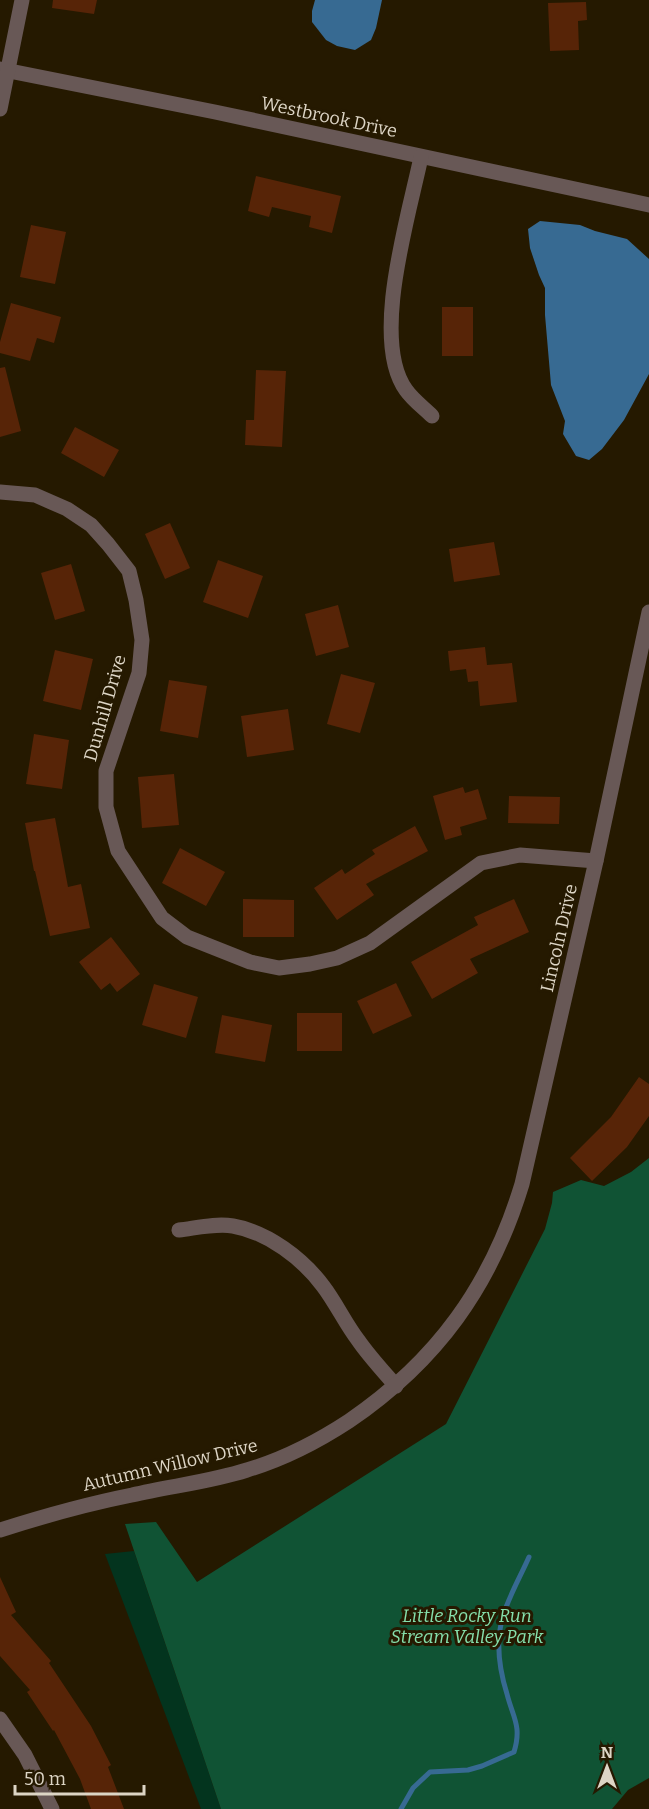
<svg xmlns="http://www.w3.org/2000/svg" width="649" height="1809" viewBox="0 0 649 1809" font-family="Bitter,serif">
  <rect width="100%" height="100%" fill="#251900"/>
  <polygon fill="#03341e" points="134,1551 221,1809 201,1809 105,1554"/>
  <polygon fill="#105334" points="649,1158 649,1778 628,1790 612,1809 221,1809 125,1524 156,1522 197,1582 446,1424 545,1229 552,1203 553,1192 581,1180 604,1186 631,1172"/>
  <g fill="#376a92">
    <polygon points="315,0 382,0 376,28 371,40 355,50 337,46 326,40 312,22 312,11"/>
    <polygon points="540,221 580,225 595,231 627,239 649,259 649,374 624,420 602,449 589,460 576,456 563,434 565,421 551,385 545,315 545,288 539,275 530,248 528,229"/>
  </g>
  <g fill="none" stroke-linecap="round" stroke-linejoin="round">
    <path stroke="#376a92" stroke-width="5" d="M401,1809L413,1788L430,1772L468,1770L482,1766L514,1752C522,1726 513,1718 507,1694C502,1678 498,1656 499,1639C500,1611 518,1582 529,1557"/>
  </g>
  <g fill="#572407">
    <polygon points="53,0 97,0 94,14 52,8"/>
    <polygon points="586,2 587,20 578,21 579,50 550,51 548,3"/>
    <polygon points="256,176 341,196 332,233 309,227 311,216 272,207 269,217 248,211"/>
    <polygon points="31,225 66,232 55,284 20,277"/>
    <polygon points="11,303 61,317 54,343 37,338 30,361 0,353 0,342"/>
    <rect x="442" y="307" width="31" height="49"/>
    <polygon points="5,367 21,431 0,437 0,368"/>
    <polygon points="256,370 286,371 282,447 245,445 246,420 254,420"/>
    <polygon points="75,427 119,450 104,477 61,453"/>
    <polygon points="170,523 190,568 165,579 145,534"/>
    <polygon points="494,542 500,575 454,582 449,549"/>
    <polygon points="218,560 263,576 248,618 203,602"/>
    <polygon points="71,564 85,611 55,620 41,573"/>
    <polygon points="338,605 349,647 316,656 305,614"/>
    <polygon points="485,647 487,665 512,663 517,702 480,706 478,681 468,682 466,669 450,671 448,651"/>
    <polygon points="55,650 93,659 81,710 43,701"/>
    <polygon points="341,674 375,683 360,733 327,724"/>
    <polygon points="169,680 207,686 198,738 160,731"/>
    <polygon points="288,709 294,750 247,757 241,716"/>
    <polygon points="34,734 69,740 62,789 26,784"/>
    <polygon points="174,774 179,825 142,828 140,801 142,801 140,801 138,777"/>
    <polygon points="463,787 465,793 478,789 487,819 460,827 462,835 445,840 433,796"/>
    <polygon points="509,796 560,797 559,824 508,823"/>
    <polygon points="55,818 68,887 81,884 90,928 50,936 35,871 34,871 25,823"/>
    <polygon points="415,826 428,851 366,884 374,895 337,920 314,888 342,869 345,874 375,854 372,850"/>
    <polygon points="180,848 225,872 206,906 162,883"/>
    <polygon points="243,899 294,900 294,937 243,937"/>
    <polygon points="514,899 529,932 470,959 478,973 432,999 411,962 478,925 474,917"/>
    <polygon points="111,937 140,974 117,992 110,983 101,990 79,962"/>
    <polygon points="396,983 412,1016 373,1034 357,1001"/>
    <polygon points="154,984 198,997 186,1038 142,1025"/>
    <rect x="297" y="1013" width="45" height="38"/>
    <polygon points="222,1015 272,1025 265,1062 215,1053"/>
    <polygon points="639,1077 649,1084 649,1116 627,1147 592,1181 570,1158 611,1117"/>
    <polygon points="0,1577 16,1612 11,1615 51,1661 49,1663 91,1726 111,1765 108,1767 124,1809 91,1809 80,1779 54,1730 53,1731 27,1692 30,1690 0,1656"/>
  </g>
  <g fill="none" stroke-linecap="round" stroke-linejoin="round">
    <g stroke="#685856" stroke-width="15">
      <polyline points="0,69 215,112 649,205"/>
      <polyline points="0,109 22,0"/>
      <path d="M421,157C409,215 370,340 406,390C413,400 424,408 432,416"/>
      <polyline points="0,492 35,495 67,509 91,525 108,544 129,571 136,600 142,640 139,673 106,771 106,807 118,851 162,918 187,937 250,962 279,968 310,964 337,958 370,943 481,863 520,855 596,861"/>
      <path d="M179,1230C196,1228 216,1223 233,1226C268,1232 303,1259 323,1286C336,1303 345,1323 358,1340C369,1356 383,1371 396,1386"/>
      <path d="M0,1530C44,1516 87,1504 132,1495C170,1486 210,1482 247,1470C284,1459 317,1442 349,1421C437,1361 491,1286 522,1184L596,861L649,612"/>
      <polyline points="0,1719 25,1755 52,1809"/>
    </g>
  </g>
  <g text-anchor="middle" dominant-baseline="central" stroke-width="6" stroke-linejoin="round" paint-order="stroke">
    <g font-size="18" fill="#ddd5c5" stroke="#251900">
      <text transform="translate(329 117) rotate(12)">Westbrook Drive</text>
      <text transform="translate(105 708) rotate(-74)">Dunhill Drive</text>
      <text transform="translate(559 938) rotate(-77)">Lincoln Drive</text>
      <text transform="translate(170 1465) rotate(-13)">Autumn Willow Drive</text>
    </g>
    <g font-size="18" font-style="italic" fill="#86e0ac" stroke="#251900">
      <text x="467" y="1616">Little Rocky Run<tspan x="467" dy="21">Stream Valley Park</tspan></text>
    </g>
  </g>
  <g transform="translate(607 1767)" stroke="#251900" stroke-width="4.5" paint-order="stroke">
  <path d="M0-4.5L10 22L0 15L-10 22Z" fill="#ddd5c5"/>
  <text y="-9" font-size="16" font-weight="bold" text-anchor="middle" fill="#ddd5c5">N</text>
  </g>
  <path d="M15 1785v9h129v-9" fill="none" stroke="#ddd5c5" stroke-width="3"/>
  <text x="24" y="1785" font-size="18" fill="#ddd5c5" stroke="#251900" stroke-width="4.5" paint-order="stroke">50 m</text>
</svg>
